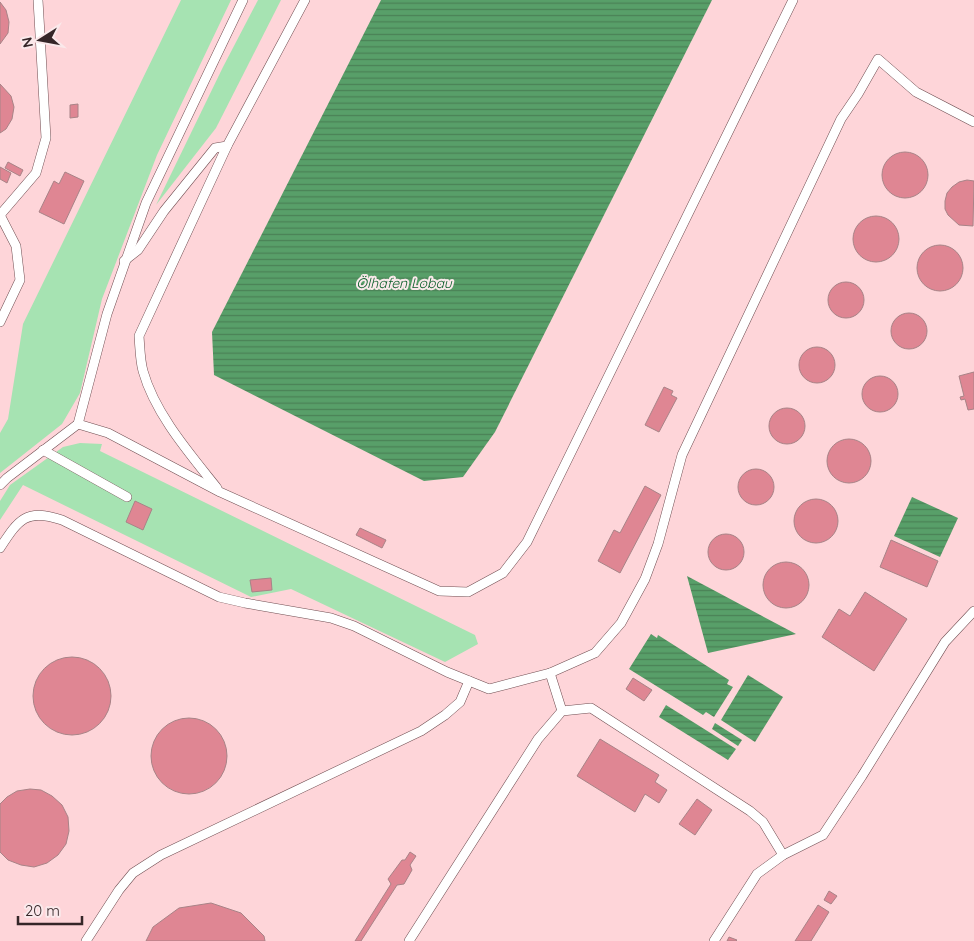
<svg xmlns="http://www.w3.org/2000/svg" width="974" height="941" viewBox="0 0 974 941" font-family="Quicksand,sans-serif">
  <defs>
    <pattern id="water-rules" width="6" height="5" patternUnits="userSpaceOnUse" patternTransform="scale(1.25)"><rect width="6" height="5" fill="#589f69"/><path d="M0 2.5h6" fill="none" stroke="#4a8156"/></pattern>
  </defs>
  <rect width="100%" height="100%" fill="#fed5d9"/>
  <g fill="#a6e3b2">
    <polygon points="181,0 231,0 157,155 102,299 80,393 62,424 0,473 0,433 8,419 23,324"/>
    <polygon points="258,0 281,0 216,128 156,205 223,67"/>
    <polygon points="80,443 102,444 100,451 475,635 478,644 445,662 291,589 251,597 23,485 0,520 0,501 10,485 63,447"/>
  </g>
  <g fill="url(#water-rules)">
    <polygon points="381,0 712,0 495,432 463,477 424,481 214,375 212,332"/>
    <polygon points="912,497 958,518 940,557 894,536"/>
    <polygon points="687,576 796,634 708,653"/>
    <polygon points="651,634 657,638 658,635 729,680 727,684 733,687 714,717 706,712 703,715 629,669"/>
    <polygon points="748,675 783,697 755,742 721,720"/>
    <polygon points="666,705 736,749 728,760 659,717"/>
    <polygon points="715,723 742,740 738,746 712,729"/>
  </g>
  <g fill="#df8693" stroke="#a88387">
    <polygon points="0,2 6,10 9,22 8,33 0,44"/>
    <polygon points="0,84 11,96 14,107 12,119 6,129 0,133"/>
    <polygon points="78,104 78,117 70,118 70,105"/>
    <circle cx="905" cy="175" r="23"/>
    <polygon points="8,162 23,170 20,176 5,168"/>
    <polygon points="0,167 11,173 7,183 0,179"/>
    <polygon points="65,172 84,181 64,224 39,212 54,181 59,184"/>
    <polygon points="967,180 974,181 973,226 959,225 948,215 945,209 945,201 947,193 952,187 959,182"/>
    <circle cx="876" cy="239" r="23"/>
    <circle cx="940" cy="268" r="23"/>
    <circle cx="846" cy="300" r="18"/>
    <circle cx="909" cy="331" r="18"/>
    <circle cx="817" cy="365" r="18"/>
    <polygon points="974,372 974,409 968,410 965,399 961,400 960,397 964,396 959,376"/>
    <circle cx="880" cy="394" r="18"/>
    <polygon points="664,387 673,391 671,395 677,398 659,432 645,425"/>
    <circle cx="787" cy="426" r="18"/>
    <circle cx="849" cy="461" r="22"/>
    <circle cx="756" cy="487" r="18"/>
    <polygon points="645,486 661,495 620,573 598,561 614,530 620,533"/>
    <circle cx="816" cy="521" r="22"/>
    <polygon points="135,501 152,509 143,530 126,522"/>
    <polygon points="360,528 386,540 382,548 356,535"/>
    <circle cx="726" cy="552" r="18"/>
    <polygon points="891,540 938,561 927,587 880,567"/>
    <circle cx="786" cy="585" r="23"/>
    <polygon points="271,578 272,590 252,592 250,580"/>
    <polygon points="865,592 907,619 874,671 822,637 839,609 850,616"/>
    <circle cx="72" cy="696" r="39"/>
    <polygon points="633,678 652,690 644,701 626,689"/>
    <circle cx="189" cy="756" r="38"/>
    <polygon points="600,739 659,775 655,782 667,790 659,803 645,794 635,812 577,776"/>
    <polygon points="30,789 41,790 52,796 62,805 68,817 69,831 66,844 58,855 47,863 34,867 21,865 8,860 0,852 0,804 7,797 17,791"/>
    <polygon points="697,799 712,810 695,835 679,824"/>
    <polygon points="410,852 416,856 410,865 412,870 404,884 397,885 361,941 355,941 391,884 388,879 402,860 405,860"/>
    <polygon points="829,891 837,896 831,904 824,900"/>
    <polygon points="211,903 241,913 264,936 265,941 146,941 153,927 179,908"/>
    <polygon points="818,905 829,912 811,941 795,941"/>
    <polygon points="729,937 737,940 736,941 727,941"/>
  </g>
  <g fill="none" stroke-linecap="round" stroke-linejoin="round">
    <g stroke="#704e52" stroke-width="10">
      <g id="lane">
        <polyline points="0,215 36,173 46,138 38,0"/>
        <polyline points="0,215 16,246 20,280 0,322"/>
        <polyline points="124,261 138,250 164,211 215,148 227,146 305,0"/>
        <polyline points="78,424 108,433 220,492 439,591 468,592 503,573 527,542 793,0"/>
        <polyline points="78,424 107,314 146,203 243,0"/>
        <polyline points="43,450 127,497"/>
        <polyline points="0,485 7,478 78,424"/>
        <path d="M217,488C190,454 155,414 143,371C140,360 140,348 139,336L227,146"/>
        <path d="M0,548C19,519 26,508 62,520L219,597L245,603L331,618L354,626L447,672L489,689L550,673L595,653L621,623L645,579L658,544L682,455L841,119L858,94L878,59L916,92L974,122"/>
        <polyline points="550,673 562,711"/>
        <polyline points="86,941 119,890 133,873 161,855 421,731 445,715 460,702 469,681"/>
        <polyline points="409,941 538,739 562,711 591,708 750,811 763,822 783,855"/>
        <polyline points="714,941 757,874 783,855 823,835 862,776 945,642 974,611"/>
      </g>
    </g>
    <use href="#lane" stroke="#fff" stroke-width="9"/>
  </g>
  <g text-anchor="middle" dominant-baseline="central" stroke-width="4" stroke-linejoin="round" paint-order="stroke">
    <g font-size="14" font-style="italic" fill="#0f612d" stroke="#fae9eb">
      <text x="404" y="283">Ölhafen Lobau</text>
    </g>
  </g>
  <g transform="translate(40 40) rotate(259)" stroke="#fae9eb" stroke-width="4" paint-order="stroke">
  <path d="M0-4L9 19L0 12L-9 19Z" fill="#352628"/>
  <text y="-8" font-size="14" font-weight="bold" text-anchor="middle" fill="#352628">N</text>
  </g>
  <path d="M18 916v8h64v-8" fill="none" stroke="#352628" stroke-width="2.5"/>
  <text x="25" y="916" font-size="15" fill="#352628" stroke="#fae9eb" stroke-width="4" paint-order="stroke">20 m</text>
</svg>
